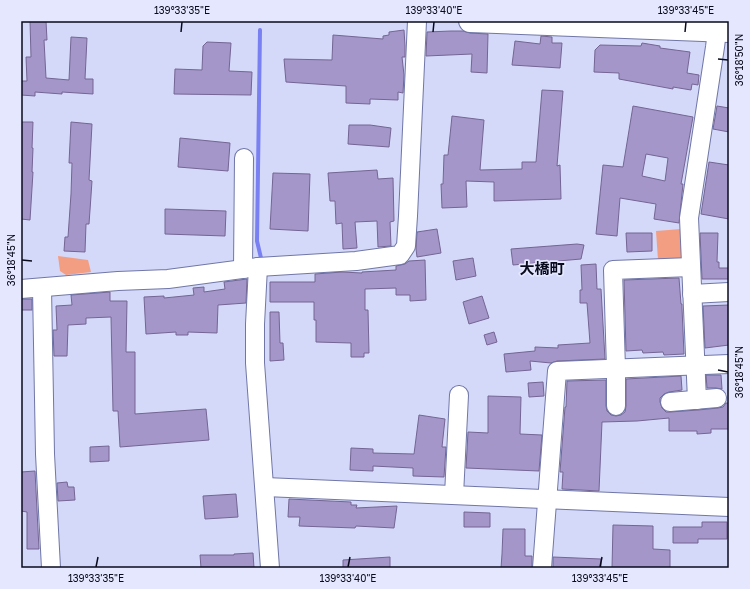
<svg xmlns="http://www.w3.org/2000/svg" width="750" height="589" viewBox="0 0 750 589" font-family="'Golos Text','Noto Sans JP',sans-serif">
  <rect width="100%" height="100%" fill="#d4d9f9"/>
  <g fill="#f39e83">
    <polygon points="681,229 684,259 658,260 656,231"/>
    <polygon points="58,256 88,260 91,272 66,275 60,271"/>
  </g>
  <g fill="none" stroke-linecap="round" stroke-linejoin="round">
    <polyline stroke="#7980f2" stroke-width="4" points="260,30 257,241 261,258"/>
  </g>
  <g fill="#a496c8" stroke="#746594" fill-rule="evenodd">
    <polygon points="30,21 46,21 47,40 44,40 46,78 69,80 71,37 87,38 85,79 93,79 93,94 62,92 62,94 35,92 35,96 21,95 21,81 27,81 26,57 31,57"/>
    <polygon points="404,30 405,46 405,57 402,57 404,75 403,93 398,92 398,100 370,99 370,104 346,103 346,86 286,82 284,59 332,60 333,35 383,39 383,36 389,35 389,32"/>
    <polygon points="451,31 463,31 470,33 488,34 487,73 471,72 472,54 426,56 427,32"/>
    <polygon points="541,36 552,37 552,43 562,43 560,68 512,65 515,41 540,44"/>
    <polygon points="207,42 231,43 229,71 252,72 251,95 174,94 175,69 202,70 203,46"/>
    <polygon points="642,43 660,46 660,48 690,52 687,73 699,75 698,85 692,84 691,90 673,87 673,89 619,79 619,73 594,72 595,50 600,45 641,46"/>
    <polygon points="542,90 563,91 557,166 560,165 561,199 494,201 494,182 466,181 467,207 442,208 441,184 443,184 444,155 448,155 452,116 484,120 480,170 522,169 522,162 536,162"/>
    <path d="M633,106L693,117L681,184H683L679,223L654,219L656,204L620,198L617,236L596,234L603,165L623,167ZM646,154L668,158L665,181L642,176Z"/>
    <polygon points="717,106 729,108 729,132 713,129"/>
    <polygon points="21,122 33,122 32,148 33,148 32,172 33,172 30,220 21,219"/>
    <polygon points="71,122 92,124 89,180 92,181 90,210 89,224 86,224 85,252 64,251 65,237 68,237 71,194 72,163 69,163"/>
    <polygon points="349,125 370,125 391,128 389,147 348,144"/>
    <polygon points="180,138 230,143 228,171 178,167"/>
    <polygon points="709,162 729,165 729,219 701,214"/>
    <polygon points="377,170 378,179 393,178 394,221 390,222 391,246 378,247 377,221 355,222 357,248 343,249 342,223 336,224 335,201 330,201 328,173"/>
    <polygon points="273,173 310,174 308,231 270,229"/>
    <polygon points="165,209 226,211 225,236 165,234"/>
    <polygon points="437,229 441,253 417,257 416,249 417,232"/>
    <polygon points="626,233 652,233 652,251 627,252"/>
    <polygon points="700,233 718,233 717,262 719,262 719,268 729,268 729,279 702,279"/>
    <polygon points="577,244 584,245 581,259 513,265 511,249"/>
    <polygon points="473,258 476,276 456,280 453,261"/>
    <polygon points="425,260 426,300 410,301 410,295 396,295 396,288 365,289 365,310 368,310 369,353 364,353 364,357 351,357 351,343 316,342 316,320 314,320 314,302 270,302 270,282 315,282 315,274 342,272 362,273 362,272 396,270 396,266 405,264 409,261"/>
    <polygon points="596,264 597,289 601,289 605,359 557,361 551,363 530,361 531,370 506,372 504,354 535,351 535,347 558,348 558,345 590,343 587,303 580,303 580,290 582,290 581,265"/>
    <polygon points="679,278 681,304 682,304 682,308 684,354 664,355 663,352 643,353 642,350 626,351 624,280"/>
    <polygon points="247,279 246,303 218,305 217,333 188,332 188,335 176,335 176,332 146,334 144,297 164,296 164,298 194,295 193,288 204,287 204,292 225,289 224,282"/>
    <polygon points="110,292 110,301 127,301 126,352 135,352 135,414 206,409 209,440 120,447 118,411 113,411 111,317 86,318 86,324 68,325 67,356 54,356 53,330 57,330 56,306 72,305 71,295"/>
    <polygon points="482,296 489,318 469,324 463,302"/>
    <rect x="21" y="299" width="11" height="11"/>
    <polygon points="729,305 729,345 705,348 703,306"/>
    <polygon points="270,312 279,312 280,343 283,343 284,360 270,361"/>
    <polygon points="494,332 497,342 487,345 484,335"/>
    <polygon points="706,375 721,375 722,389 716,388 707,388"/>
    <polygon points="681,376 682,390 669,392 664,394 660,398 660,402 662,408 666,412 670,412 698,410 718,408 723,407 726,403 729,403 729,429 711,429 711,433 697,434 697,431 669,431 669,418 637,421 602,422 599,491 562,489 563,472 560,472 565,407 566,407 567,381 606,380 606,406 607,411 611,415 616,416 621,415 625,412 626,406 626,379"/>
    <polygon points="543,382 544,396 529,397 528,383"/>
    <polygon points="488,396 521,397 520,434 542,435 539,471 466,468 468,432 488,433"/>
    <polygon points="419,415 445,419 442,447 446,447 444,477 413,476 413,468 373,466 373,471 350,470 351,448 373,449 373,453 414,454"/>
    <polygon points="109,446 109,461 90,462 90,447"/>
    <polygon points="35,471 39,549 27,549 27,512 21,511 21,472"/>
    <polygon points="67,482 68,487 74,487 75,500 58,501 57,483"/>
    <polygon points="236,494 238,517 205,519 203,496"/>
    <polygon points="289,499 351,502 351,505 357,505 356,508 397,506 394,528 356,526 355,528 299,526 300,517 288,517"/>
    <polygon points="464,512 490,513 490,527 464,527"/>
    <polygon points="702,522 727,522 727,539 698,539 698,543 673,543 673,527 702,527"/>
    <polygon points="613,525 653,526 653,549 670,550 670,568 612,568"/>
    <polygon points="503,529 525,529 525,556 532,556 532,568 501,568 502,554"/>
    <polygon points="253,553 254,568 201,568 200,555 234,555 234,554"/>
    <polygon points="390,557 390,568 343,568 343,560"/>
    <polygon points="553,557 601,559 601,568 553,568"/>
  </g>
  <g fill="none" stroke-linecap="round" stroke-linejoin="round">
    <g stroke="#7077a6" stroke-width="20">
      <g id="minor">
        <polyline points="258,267 255,324 255,363 270,568"/>
        <polyline points="243,269 244,158"/>
        <polyline points="42,288 45,454 51,568"/>
        <polyline points="21,289 118,281 168,279 258,267 356,261 400,255 406,246 408,216 417,21"/>
        <polyline points="692,294 729,292"/>
        <polyline points="697,400 689,218 715,47 717,31"/>
        <polyline points="670,402 717,398"/>
        <polyline points="616,406 616,369 613,270 691,267"/>
        <polyline points="265,487 729,507"/>
        <polyline points="454,495 459,395"/>
        <polyline points="542,568 557,371 729,364"/>
      </g>
    </g>
    <g stroke="#7077a6" stroke-width="24">
      <polyline id="major" points="470,21 729,31"/>
    </g>
    <use href="#minor" stroke="#fff" stroke-width="18"/>
    <use href="#major" stroke="#fff" stroke-width="22"/>
  </g>
  <path fill="none" stroke="#090a1c" stroke-width="1.5" d="M181,32L182,22M433,32L434,22M685,32L686,22M718,59L728,60M22,260L32,261M718,370L728,372M96,567L98,557M348,567L350,557M600,567L602,557"/>
  <g text-anchor="middle" dominant-baseline="central" stroke-width="3.5" stroke-linejoin="round" paint-order="stroke">
    <g font-size="15" font-weight="bold" fill="#090a1c" stroke="#e4e7fd">
      <text x="542" y="268">大橋町</text>
    </g>
  </g>
  <rect width="750" height="589" fill="none" stroke="#e4e7fd" stroke-width="44"/>
  <rect x="22" y="22" width="706" height="545" fill="none" stroke="#090a1c" stroke-width="1.5"/>
  <g font-size="10" text-anchor="middle" fill="#090a1c">
    <text x="182" y="14">139°33'35"E</text>
    <text x="434" y="14">139°33'40"E</text>
    <text x="686" y="14">139°33'45"E</text>
    <text transform="translate(739 60) rotate(-90)" y="4">36°18'50"N</text>
    <text transform="translate(11 260) rotate(-90)" y="4">36°18'45"N</text>
    <text transform="translate(739 372) rotate(-90)" y="4">36°18'45"N</text>
    <text x="96" y="582">139°33'35"E</text>
    <text x="348" y="582">139°33'40"E</text>
    <text x="600" y="582">139°33'45"E</text>
  </g>
</svg>
